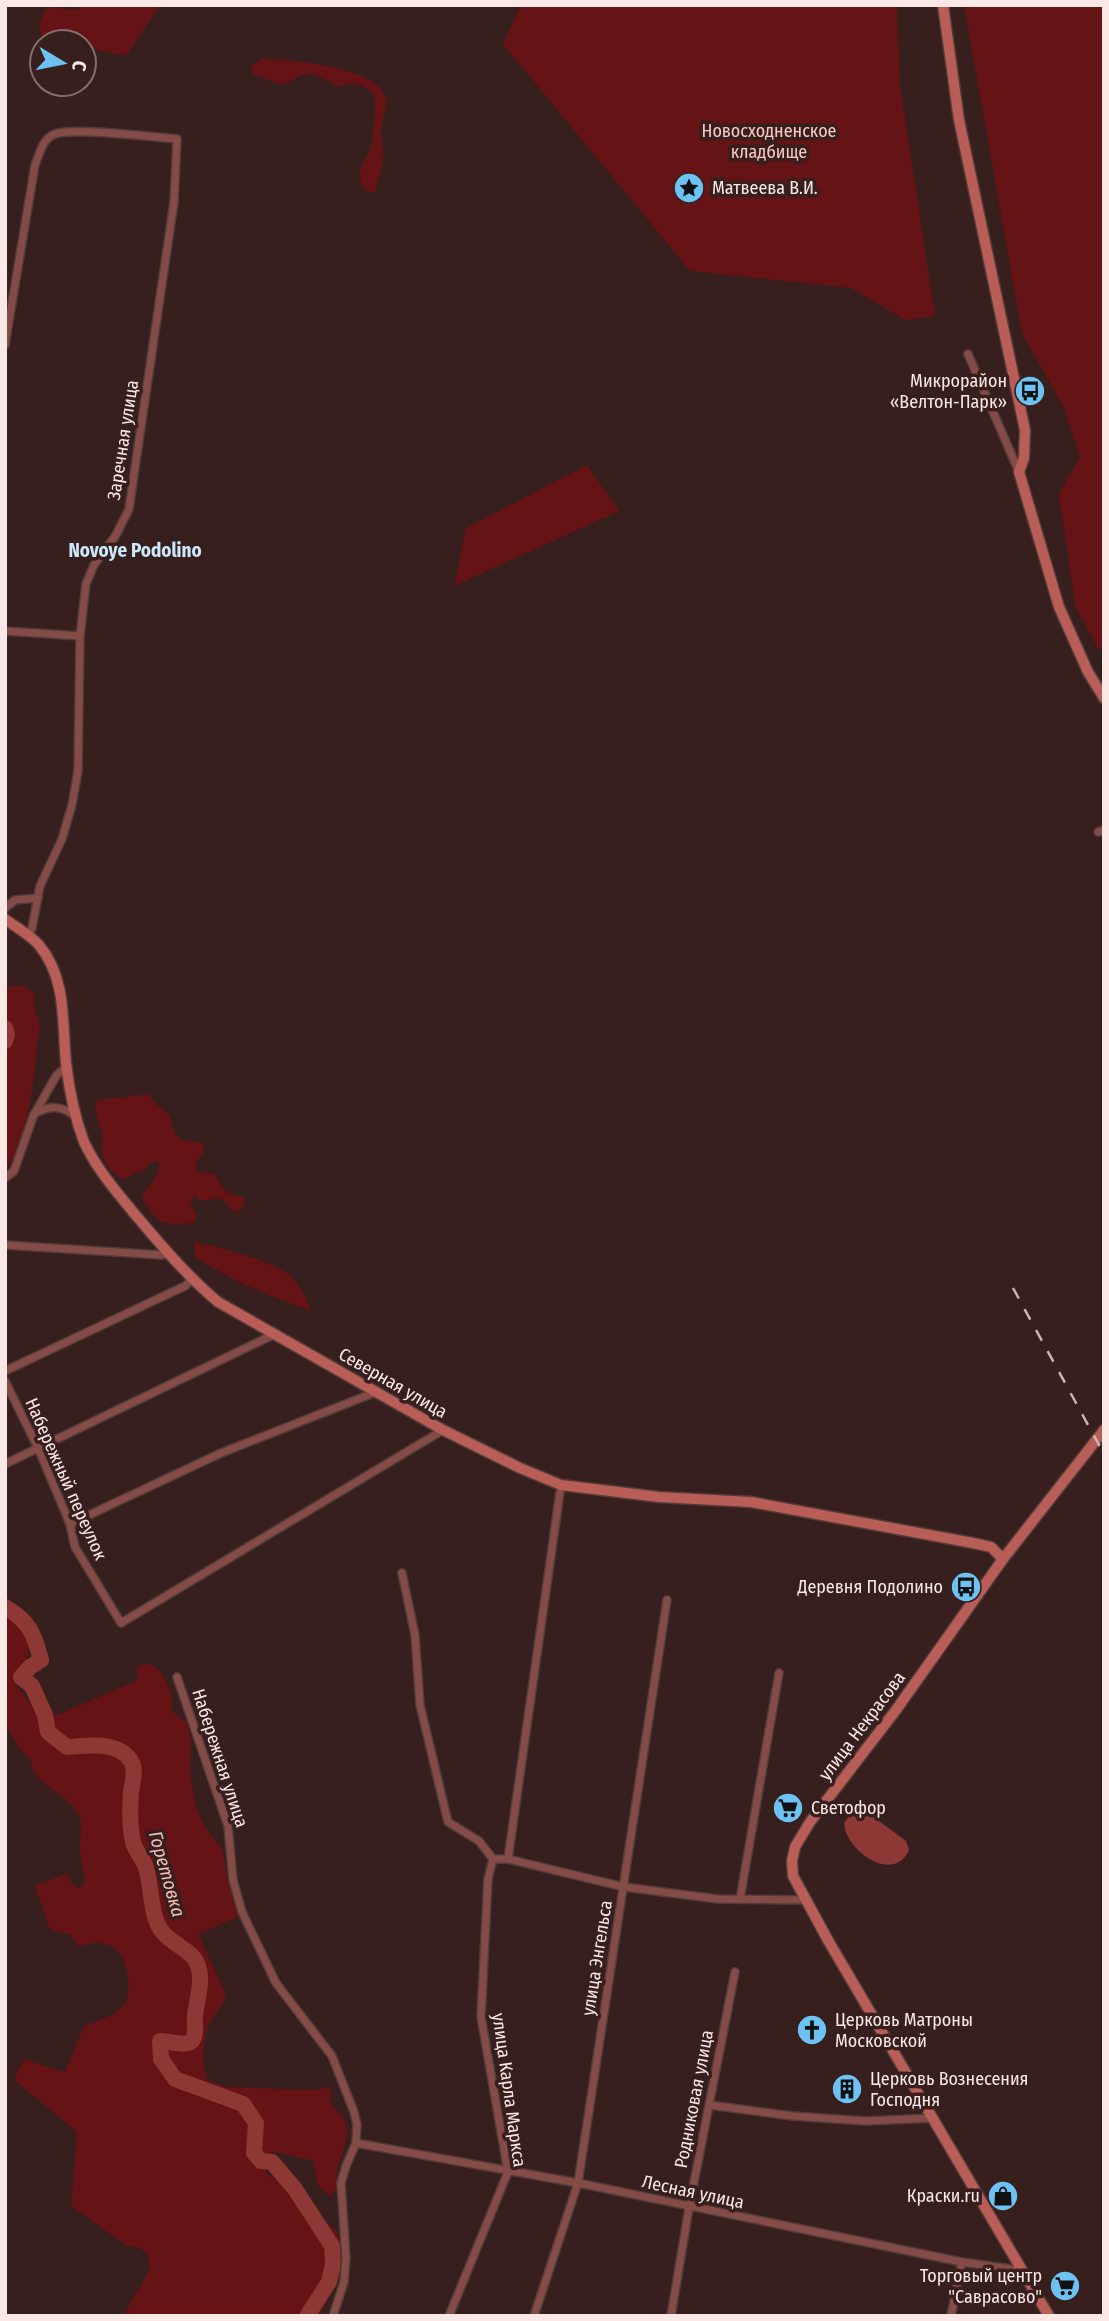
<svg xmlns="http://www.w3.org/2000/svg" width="1109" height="2321" viewBox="0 0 1109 2321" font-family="'Fira Sans Condensed',sans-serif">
  <rect width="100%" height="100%" fill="#371f1d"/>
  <g fill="#661315">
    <polygon points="80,5 160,5 126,56 84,47 84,42 43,42 39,23 47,7 79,10"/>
    <polygon points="521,5 897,5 900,85 935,316 905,320 851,288 690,271 503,44"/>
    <polygon points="964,5 1104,5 1104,645 1099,651 1075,605 1059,493 1080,457 1064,408 1022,333"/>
    <path d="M262,59C290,59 376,67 386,97C389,106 382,119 381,129C380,139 385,150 383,161C382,172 377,181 375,192L365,191C351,166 370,160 372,142C373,127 376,111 375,96C364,84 355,81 340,87C313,74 310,68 284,85C273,83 265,77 253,75L251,66Z"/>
    <polygon points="587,465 619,511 454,586 466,528"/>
    <polygon points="23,986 34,993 34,1009 40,1024 32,1090 23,1135 14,1157 5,1170 5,987"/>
    <path d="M148,1094L154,1102L169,1115L175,1134L183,1140L203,1143L204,1153L197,1160L196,1170L215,1175L226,1192L245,1198L243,1208L235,1212L220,1198L201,1201L194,1195L190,1204L196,1213V1222C165,1227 154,1224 142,1195C151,1184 160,1176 159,1161L150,1163L144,1171L134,1173L126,1179C112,1174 102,1165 102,1150C101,1143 104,1139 102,1133C99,1120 93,1113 97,1100Z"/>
    <path d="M194,1242C214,1245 272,1261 288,1274C300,1284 306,1296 311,1311C270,1296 232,1281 195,1257Z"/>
    <path d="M5,1612C43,1623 27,1662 17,1687L35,1708L39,1717L59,1714L138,1680L136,1667C156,1655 165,1678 171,1693C173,1698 171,1705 172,1711L187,1723L191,1738L190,1774L196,1807L204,1825L223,1851L226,1873L238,1917L198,1934L226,1995C223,2005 218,2010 212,2019C202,2036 201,2062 207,2080L226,2087L312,2090L332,2087C323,2110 346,2109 347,2130C348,2143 341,2154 338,2166C336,2173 338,2182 338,2188L331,2195C313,2187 317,2178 314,2161L276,2152L260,2155L268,2175L277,2180L290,2196L300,2200H310C315,2206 318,2213 322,2219C326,2223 332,2226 335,2230C350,2252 330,2296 319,2316H123L150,2269L148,2255L140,2248L126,2245L71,2206L77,2132L14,2080L24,2059L65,2072L84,2026C96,2021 115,2016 123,2006C134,1992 128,1954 111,1946C101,1941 90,1944 79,1946L70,1935L50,1930L35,1886L67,1873L72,1884L80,1889L85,1881C84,1871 80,1859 80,1849C79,1834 85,1824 77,1812C66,1793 31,1783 31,1760L21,1750L5,1724Z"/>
  </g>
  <path fill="#8d3834" d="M855,1813H868L906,1841L909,1850C893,1885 845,1850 844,1823L851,1814Z"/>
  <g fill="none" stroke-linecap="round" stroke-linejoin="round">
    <g stroke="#8d3834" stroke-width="16">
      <polyline points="5,1028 7,1034 5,1041"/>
      <path d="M5,1607C29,1621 34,1633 41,1660L30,1667L21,1677L32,1686L45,1715L48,1732L67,1747C87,1746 118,1740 131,1761C137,1770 132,1782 131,1792C130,1809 129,1828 134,1845C137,1853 144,1860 146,1868C152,1887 150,1914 161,1930C169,1942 185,1947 194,1958C206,1975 197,1997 195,2015C194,2022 197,2036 192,2041C185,2047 169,2041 160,2041L161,2059L175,2079L243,2104L256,2123L254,2153L261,2161L272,2162L295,2189L332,2246L333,2264L329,2282L307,2316"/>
    </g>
    <g stroke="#523b39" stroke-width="10">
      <g id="street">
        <path d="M5,345L35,165C40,153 42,139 55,134C74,127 153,137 177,139L174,202L129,509L116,535L94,565L86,584L80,636L78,771L72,805L62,839L40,886L32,928L28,936"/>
        <polyline points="968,354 1019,472"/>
        <polyline points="5,631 80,636"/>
        <polyline points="1098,832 1104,830"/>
        <polyline points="5,908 15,900 38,898"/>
        <polyline points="35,1113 56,1076 67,1066"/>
        <path d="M5,1178L14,1171L34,1114C50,1105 62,1105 76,1117"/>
        <polyline points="5,1245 162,1255 167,1253"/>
        <polyline points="5,1371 185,1286 192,1280"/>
        <polyline points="5,1381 38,1448 70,1524 75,1547 121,1623 443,1430"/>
        <polyline points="5,1464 275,1334"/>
        <polyline points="70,1524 221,1453 376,1392"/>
        <polyline points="402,1573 415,1635 420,1705 448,1822 479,1841 493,1859 508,1859 624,1887 718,1899 807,1900"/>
        <polyline points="177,1677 228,1826 233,1880 242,1912 276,1983 332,2056 354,2112 357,2125 356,2143 346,2166 341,2183 346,2258 344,2282 333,2316"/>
        <polyline points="508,1859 561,1485"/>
        <polyline points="740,1899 779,1673"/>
        <polyline points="710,2105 792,2116 866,2121 934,2118"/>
        <polyline points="356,2143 578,2183 962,2262 1024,2271"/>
        <polyline points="449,2316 508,2172 481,2017 488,1879 493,1859"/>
        <polyline points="534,2316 578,2183 667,1600"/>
        <polyline points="671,2316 689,2208 735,1972"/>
        <polyline points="951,2316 962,2262"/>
      </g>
    </g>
    <g stroke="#523b39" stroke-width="13">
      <g id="secondary">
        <polyline points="943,5 959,120 1025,430 1024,458 1019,472 1059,607 1088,672 1104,698"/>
        <path d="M5,919C16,927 30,935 39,945C67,979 62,1022 66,1063C69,1089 75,1118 84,1142C96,1168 115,1190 133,1212C160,1244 186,1275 218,1302L443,1430L520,1468L561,1485L659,1497L751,1502L973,1543L991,1547L1003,1559"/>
        <polyline points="1049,2316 829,1942 793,1876 792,1861 795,1847 810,1822 896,1710 1003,1559 1104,1430"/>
      </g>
    </g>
    <use href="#street" stroke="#854b46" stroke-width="7"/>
    <use href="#secondary" stroke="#b95d57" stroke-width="10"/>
    <polyline stroke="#c9b6b4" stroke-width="2.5" stroke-dasharray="12 12" stroke-linecap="butt" points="1013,1288 1104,1454"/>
  </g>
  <defs>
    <g id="sight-disc" transform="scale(1.575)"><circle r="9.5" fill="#6dc2f3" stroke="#371f1d"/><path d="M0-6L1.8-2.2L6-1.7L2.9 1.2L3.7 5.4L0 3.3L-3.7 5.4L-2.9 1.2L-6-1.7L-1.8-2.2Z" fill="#111"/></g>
    <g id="bus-disc" transform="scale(1.575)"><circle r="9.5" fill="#6dc2f3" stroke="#371f1d"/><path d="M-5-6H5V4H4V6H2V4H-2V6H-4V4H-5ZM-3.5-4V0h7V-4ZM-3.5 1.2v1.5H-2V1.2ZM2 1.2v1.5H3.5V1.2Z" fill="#111"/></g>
    <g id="supermarket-disc" transform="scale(1.575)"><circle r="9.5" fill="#6dc2f3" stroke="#371f1d"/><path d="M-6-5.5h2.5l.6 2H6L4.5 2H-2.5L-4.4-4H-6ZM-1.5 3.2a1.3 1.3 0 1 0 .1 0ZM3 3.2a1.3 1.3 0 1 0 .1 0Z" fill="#111"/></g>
    <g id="church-disc" transform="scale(1.575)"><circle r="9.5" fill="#6dc2f3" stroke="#371f1d"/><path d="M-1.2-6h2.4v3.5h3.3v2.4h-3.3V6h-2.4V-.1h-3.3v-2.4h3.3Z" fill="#111"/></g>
    <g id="building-disc" transform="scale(1.575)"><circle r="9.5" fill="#6dc2f3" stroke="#371f1d"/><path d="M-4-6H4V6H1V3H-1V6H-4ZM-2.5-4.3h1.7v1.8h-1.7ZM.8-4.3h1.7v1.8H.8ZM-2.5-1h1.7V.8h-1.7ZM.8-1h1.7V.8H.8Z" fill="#111"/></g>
    <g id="shop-disc" transform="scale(1.575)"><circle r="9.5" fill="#6dc2f3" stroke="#371f1d"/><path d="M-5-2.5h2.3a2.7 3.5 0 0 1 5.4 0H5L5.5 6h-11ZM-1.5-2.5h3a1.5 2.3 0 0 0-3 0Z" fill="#111"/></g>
  </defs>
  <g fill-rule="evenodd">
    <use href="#sight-disc" x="689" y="188"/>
    <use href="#bus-disc" x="1030" y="391"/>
    <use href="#bus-disc" x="966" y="1587"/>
    <use href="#supermarket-disc" x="788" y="1808"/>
    <use href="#church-disc" x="812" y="2030"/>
    <use href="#building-disc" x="847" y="2089"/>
    <use href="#shop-disc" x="1003" y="2196"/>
    <use href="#supermarket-disc" x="1065" y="2286"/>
  </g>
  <g text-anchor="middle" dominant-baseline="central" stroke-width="7" stroke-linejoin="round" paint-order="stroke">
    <g font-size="18" fill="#fbc8c3" stroke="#371f1d">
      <text x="769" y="131">Новосходненское<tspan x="769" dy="21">кладбище</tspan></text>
    </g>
    <g font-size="18" fill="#f9e8e6" stroke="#371f1d" text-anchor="start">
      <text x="712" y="188">Матвеева В.И.</text>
      <text x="1007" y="381" text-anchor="end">Микрорайон<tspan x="1007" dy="21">«Велтон-Парк»</tspan></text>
      <text x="943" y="1587" text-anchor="end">Деревня Подолино</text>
      <text x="811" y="1808">Светофор</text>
      <text x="835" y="2020">Церковь Матроны<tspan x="835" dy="21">Московской</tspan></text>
      <text x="870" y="2079">Церковь Вознесения<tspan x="870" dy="21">Господня</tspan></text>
      <text x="980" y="2196" text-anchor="end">Краски.ru</text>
      <text x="1042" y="2276" text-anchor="end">Торговый центр<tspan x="1042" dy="21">"Саврасово"</tspan></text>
    </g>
    <g font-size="18" fill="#f9e8e6" stroke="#371f1d">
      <text transform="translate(123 440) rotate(-81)">Заречная улица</text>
      <text transform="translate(393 1383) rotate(30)">Северная улица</text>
      <text transform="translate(66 1479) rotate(66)">Набережный переулок</text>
      <text transform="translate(862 1726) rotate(-53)">улица Некрасова</text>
      <text transform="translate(220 1758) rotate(72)">Набережная улица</text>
      <text transform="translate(597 1958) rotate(-81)">улица Энгельса</text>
      <text transform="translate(509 2090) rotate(82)">улица Карла Маркса</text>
      <text transform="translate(694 2099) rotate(-79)">Родниковая улица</text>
      <text transform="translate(693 2192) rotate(12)">Лесная улица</text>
    </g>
    <g font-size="19" font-weight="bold" fill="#cce9fb" stroke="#371f1d">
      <text x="135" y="550">Novoye Podolino</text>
    </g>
    <g font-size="19" font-style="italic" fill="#f1bfb9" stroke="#371f1d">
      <text transform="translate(167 1874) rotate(74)">Горетовка</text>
    </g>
  </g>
  <rect width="1109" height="2321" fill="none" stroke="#f9e8e6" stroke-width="14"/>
  <g transform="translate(63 63) rotate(100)"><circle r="33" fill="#371f1d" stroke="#856f6d" stroke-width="2"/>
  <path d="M0-5L12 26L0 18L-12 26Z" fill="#6dc2f3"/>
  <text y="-10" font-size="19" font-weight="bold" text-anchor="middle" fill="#f9e8e6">С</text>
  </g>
</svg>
